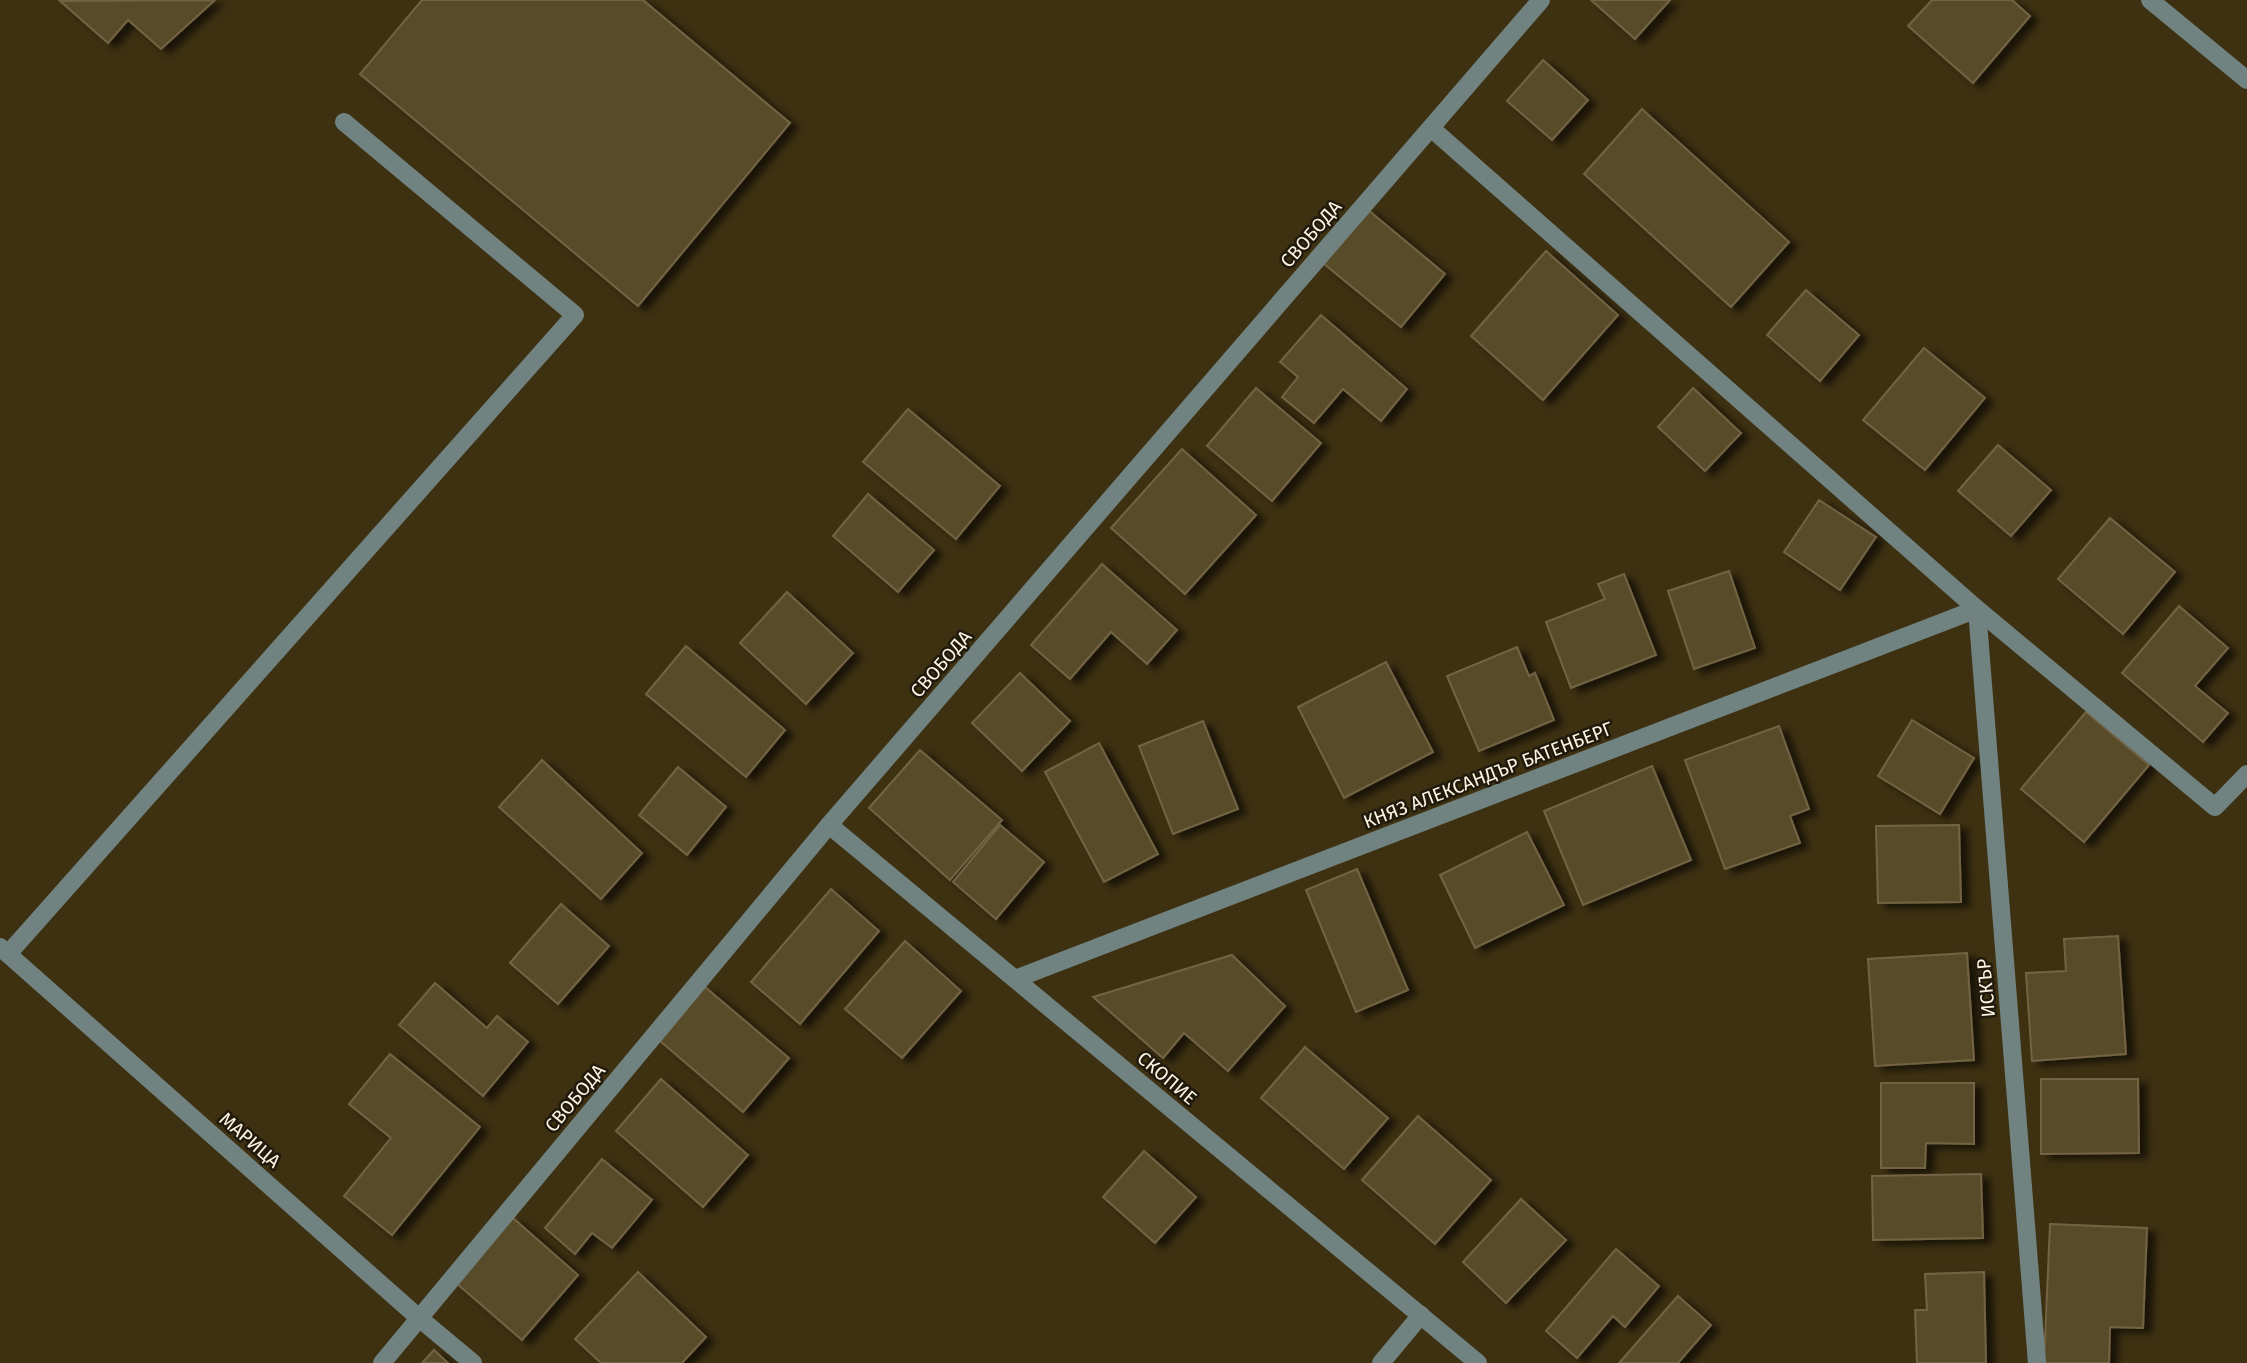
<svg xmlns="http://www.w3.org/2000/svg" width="2247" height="1363" viewBox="0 0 2247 1363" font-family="'Fira Sans',sans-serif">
  <defs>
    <filter id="shadow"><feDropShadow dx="8" dy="4.5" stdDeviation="3.5" flood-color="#0009"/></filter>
  </defs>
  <rect width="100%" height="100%" fill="#3e3112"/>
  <g fill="#594b2c" stroke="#736444" stroke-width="2" filter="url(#shadow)">
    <polygon points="215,0 161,49 128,20 108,43 60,1"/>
    <polygon points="422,0 643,0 790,123 638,306 360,74"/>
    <polygon points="1591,0 1670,0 1635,39"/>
    <polygon points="1932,0 2012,0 2030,16 1973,83 1908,26"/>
    <polygon points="1543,60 1588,100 1552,140 1507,101"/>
    <polygon points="1642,109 1789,242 1731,307 1584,174"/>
    <polygon points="1367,209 1445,274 1401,327 1323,263"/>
    <polygon points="1546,251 1618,315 1543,400 1471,336"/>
    <polygon points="1806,290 1859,335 1820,381 1767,335"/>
    <polygon points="1321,315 1407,389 1381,421 1343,389 1314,423 1282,397 1298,377 1280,362"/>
    <polygon points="1924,348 1985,398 1925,470 1863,420"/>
    <polygon points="1256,388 1321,443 1272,501 1207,446"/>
    <polygon points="1693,388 1741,433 1705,471 1658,427"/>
    <polygon points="908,409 1000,486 956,539 863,462"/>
    <polygon points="1998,445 2051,490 2011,536 1958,491"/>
    <polygon points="1182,449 1256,515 1185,594 1111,528"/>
    <polygon points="868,494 934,550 898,592 833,536"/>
    <polygon points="1819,500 1876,537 1840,590 1784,552"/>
    <polygon points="2110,518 2175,572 2123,634 2058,579"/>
    <polygon points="1102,564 1177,630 1147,664 1111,632 1070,679 1031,645"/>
    <polygon points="1729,571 1755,648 1694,669 1668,591"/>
    <polygon points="1624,574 1656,655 1571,688 1546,622 1605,599 1598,584"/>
    <polygon points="787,592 853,653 806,704 740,643"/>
    <polygon points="2179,606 2228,648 2195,686 2228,713 2203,742 2122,673"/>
    <polygon points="686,646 785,730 746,777 646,694"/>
    <polygon points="1517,647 1529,676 1535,673 1554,720 1479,751 1447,676"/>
    <polygon points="1386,662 1433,752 1344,798 1298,707"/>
    <polygon points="1020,673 1070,721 1022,771 972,723"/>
    <polygon points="2086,712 2149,765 2084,842 2021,789"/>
    <polygon points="1912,720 1974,758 1940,814 1878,776"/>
    <polygon points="1203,721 1238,809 1173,834 1139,746"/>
    <polygon points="1779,726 1809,809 1790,816 1800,843 1725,869 1685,760"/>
    <polygon points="1099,743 1158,854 1104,882 1045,772"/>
    <polygon points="920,750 1002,820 950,880 869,808"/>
    <polygon points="542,760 642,853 601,899 499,807"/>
    <polygon points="1652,766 1691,860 1583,905 1544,811"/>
    <polygon points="678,767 726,807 687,855 639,815"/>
    <polygon points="1000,825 1044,862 996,919 953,882"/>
    <polygon points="1959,825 1961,902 1878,903 1876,826"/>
    <polygon points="1527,832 1564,905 1475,948 1440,875"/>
    <polygon points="1357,869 1408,990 1356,1012 1306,890"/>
    <polygon points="831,889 879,931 800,1024 751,982"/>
    <polygon points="561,904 609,946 558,1004 510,963"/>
    <polygon points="2118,936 2126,1054 2032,1061 2026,973 2066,971 2064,939"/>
    <polygon points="905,941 961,991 902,1058 845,1009"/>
    <polygon points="1967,953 1974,1060 1875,1066 1868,959"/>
    <polygon points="1232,955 1285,1006 1228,1071 1184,1033 1163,1058 1093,997"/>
    <polygon points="435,983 487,1028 497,1016 528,1042 483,1096 399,1025"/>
    <polygon points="705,987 789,1058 743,1112 660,1041"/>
    <polygon points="1305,1047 1388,1118 1344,1169 1261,1098"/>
    <polygon points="390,1054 480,1127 392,1235 344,1196 391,1138 349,1104"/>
    <polygon points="661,1079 748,1155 703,1207 616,1131"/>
    <polygon points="2041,1079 2138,1079 2139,1153 2041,1154"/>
    <polygon points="1881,1083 1974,1083 1974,1144 1926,1143 1925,1168 1881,1168"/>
    <polygon points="1418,1116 1491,1180 1435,1244 1362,1180"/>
    <polygon points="1144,1151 1196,1197 1155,1243 1103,1197"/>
    <polygon points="602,1159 652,1200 612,1248 592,1233 575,1254 545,1228"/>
    <polygon points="1981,1174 1983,1238 1873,1240 1872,1176"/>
    <polygon points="1521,1199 1566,1240 1506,1303 1463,1262"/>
    <polygon points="513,1218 578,1275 522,1340 456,1283"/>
    <polygon points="2050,1224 2147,1228 2143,1328 2110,1327 2109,1363 2044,1363"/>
    <polygon points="1616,1249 1659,1286 1625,1327 1613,1316 1577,1358 1546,1331"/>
    <polygon points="638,1272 706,1337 682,1363 601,1363 575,1339"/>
    <polygon points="1984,1272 1986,1363 1917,1363 1915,1310 1927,1310 1925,1274"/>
    <polygon points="1678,1296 1711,1325 1678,1363 1619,1363"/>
    <polygon points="434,1350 448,1363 422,1363"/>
  </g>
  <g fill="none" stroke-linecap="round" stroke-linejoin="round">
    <g stroke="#718380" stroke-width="18">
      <polyline points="2150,0 2247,80"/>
      <polyline points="1431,128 1977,609 2215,807 2247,774"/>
      <polyline points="829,825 1478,1363"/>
      <polyline points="0,947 419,1318 473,1363"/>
      <polyline points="8,954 575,315 344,122"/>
      <polyline points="1015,979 1977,609 2037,1363"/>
      <polyline points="382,1363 829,825 1541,0"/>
      <polyline points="1381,1363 1421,1315"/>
    </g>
  </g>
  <g text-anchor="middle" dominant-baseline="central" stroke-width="5" stroke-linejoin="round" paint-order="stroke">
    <g font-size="19" fill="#fdf4e2" stroke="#201a0d">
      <text transform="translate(1311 234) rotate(-49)">СВОБОДА</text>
      <text transform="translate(941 664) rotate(-49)">СВОБОДА</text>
      <text transform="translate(1488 775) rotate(-21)">КНЯЗ АЛЕКСАНДЪР БАТЕНБЕРГ</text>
      <text transform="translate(1986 988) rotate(-95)">ИСКЪР</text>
      <text transform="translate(1167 1078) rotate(40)">СКОПИЕ</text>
      <text transform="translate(575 1098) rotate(-50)">СВОБОДА</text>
      <text transform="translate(250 1140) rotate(41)">МАРИЦА</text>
    </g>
  </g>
</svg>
